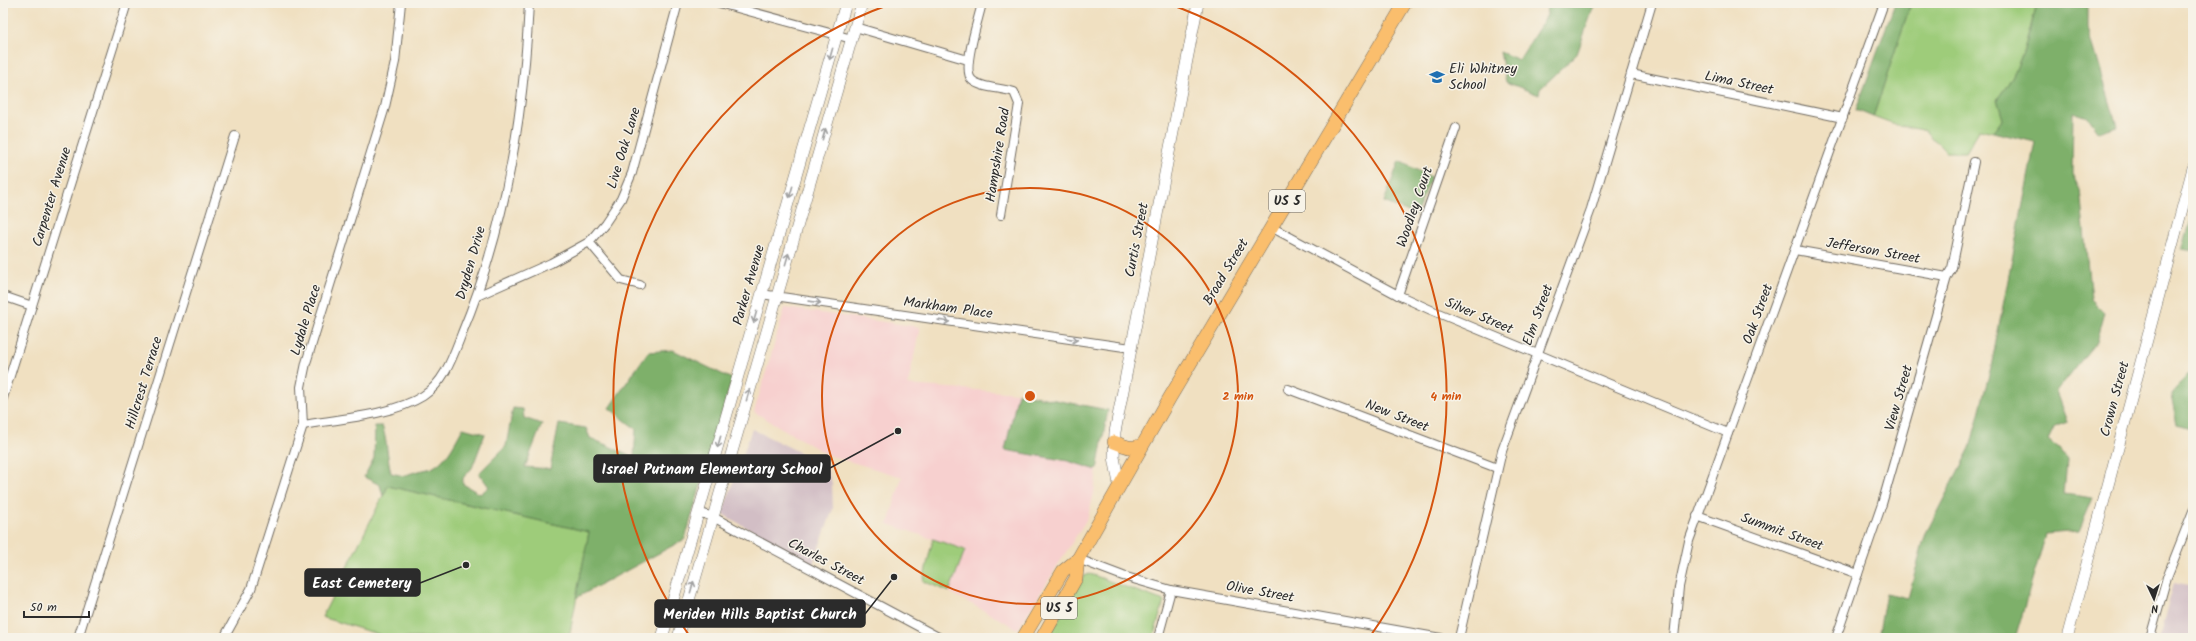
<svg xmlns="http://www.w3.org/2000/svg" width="2196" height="641" viewBox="0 0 2196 641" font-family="Kalam,sans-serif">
  <rect width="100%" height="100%" fill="#f7f3e8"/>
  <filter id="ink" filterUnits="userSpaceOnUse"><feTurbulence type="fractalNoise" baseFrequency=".025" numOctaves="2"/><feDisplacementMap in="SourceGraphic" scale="8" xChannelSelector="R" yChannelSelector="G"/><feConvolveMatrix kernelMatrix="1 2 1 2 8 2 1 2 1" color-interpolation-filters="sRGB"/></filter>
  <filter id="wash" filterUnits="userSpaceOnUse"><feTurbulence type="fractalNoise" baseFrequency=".012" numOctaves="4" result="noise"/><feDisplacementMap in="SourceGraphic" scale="16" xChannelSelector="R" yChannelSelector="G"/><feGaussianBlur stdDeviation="0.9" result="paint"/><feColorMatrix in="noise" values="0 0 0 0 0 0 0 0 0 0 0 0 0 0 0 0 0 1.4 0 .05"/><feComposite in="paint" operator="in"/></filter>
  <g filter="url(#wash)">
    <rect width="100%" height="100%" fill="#f0e0c1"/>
    <polygon fill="#f7d0cf" points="785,308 920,327 908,385 1018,393 1005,450 1068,461 1097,470 1094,493 1088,517 1018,629 949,592 965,550 888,524 902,477 828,455 754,412"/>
    <g fill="#d2bec5">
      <polygon points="752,429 795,450 827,469 832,483 833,509 813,564 722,514"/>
      <polygon points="2174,583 2193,587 2193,638 2159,638"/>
    </g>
    <g fill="#9ecc7a" stroke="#647c52">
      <path d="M1911,3H2037C2028,37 2020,72 1997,99L2003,119L1993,132L1980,129L1966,152H1946L1926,131L1892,124L1873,117Z"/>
      <polygon points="388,486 589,532 569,638 390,638 322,617"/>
      <polygon points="933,539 965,550 949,592 923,581"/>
      <polygon points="1090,574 1164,601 1153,638 1048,638 1082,579 1084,576"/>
    </g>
    <g fill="#7eb06a" stroke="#546e4a">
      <polygon points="1546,3 1594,3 1594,6 1577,54 1540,89 1539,95 1506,82 1500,52 1519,60 1547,15"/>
      <polygon points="1895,3 1911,3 1873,117 1856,110"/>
      <path d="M2037,3H2088V28L2117,126L2099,132L2088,117L2073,112L2072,174L2080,190L2091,299L2104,312L2096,342L2056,392L2067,422L2054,428L2048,440L2059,449L2067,459L2064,494L2093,498L2079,531L2046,534L2015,638H1878L1886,593L1908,598L1926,533L1970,448L1991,367L2035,142L1993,132L2003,119L1997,99C2020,72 2029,36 2037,3Z"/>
      <polygon points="1399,161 1431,177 1416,215 1384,202"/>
      <polygon points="2193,215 2193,251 2182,249"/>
      <path d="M673,350L732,379L685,539L576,598L589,532L388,486L383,496L380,485L364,477L374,458L375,426H382C386,434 388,462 391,473L404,476C413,472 419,471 428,469C445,465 455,442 463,428L485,434L472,468L463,478V484L480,494L489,487L479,473L506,446L513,408L523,409L524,418L542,424L525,467L550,469L559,424L586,428L590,438L634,457L636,429L609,408L648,352Z"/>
      <polygon points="2193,369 2193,430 2177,425 2171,394"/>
      <polygon points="1018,393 1108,410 1097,470 1068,461 1005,450"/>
    </g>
  </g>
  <g filter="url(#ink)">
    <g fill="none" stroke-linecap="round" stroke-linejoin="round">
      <g stroke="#706a60" stroke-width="10">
        <g id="minor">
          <polyline points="719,3 852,39"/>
          <path d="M982,3C979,18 961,70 972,80C980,88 1003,88 1014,92L1019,104L1001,215"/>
          <polyline points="855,27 968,60"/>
          <polyline points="1631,74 1843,118"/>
          <polyline points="1271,227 1398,295 1431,310 1728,433"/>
          <polyline points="589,242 621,280 640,285"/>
          <polyline points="1795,250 1947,277"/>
          <polyline points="761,294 1131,348"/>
          <polyline points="1398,295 1456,128"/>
          <polyline points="3,296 32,306"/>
          <polyline points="477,296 551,263 589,242 605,223 621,199 632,173 678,3"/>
          <polyline points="1288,389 1497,468"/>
          <polyline points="3,398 127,3"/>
          <path d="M303,425C338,419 393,415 423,396C445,382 453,356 462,333C505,230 524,114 529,3"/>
          <polyline points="698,512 713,517 940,638"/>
          <polyline points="1697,516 1858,574"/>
          <polyline points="1078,559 1123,576 1171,590 1441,638"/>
          <polyline points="78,638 235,136"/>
          <polyline points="224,638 251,589 303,425 301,387 306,363 385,107 395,62 401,3"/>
          <polyline points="1158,638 1171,590"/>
          <polyline points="1459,638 1502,451 1591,209 1652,3"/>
          <polyline points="1674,638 1679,587 1689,541 1884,3"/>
          <polyline points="1836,638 1882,504 1947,277 1952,268 1974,162"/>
          <polyline points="2150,638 2167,577 2193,511"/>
        </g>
      </g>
      <g stroke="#706a60" stroke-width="12">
        <g id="tertiary">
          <polyline points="1119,484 1114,457 1115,432 1198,3"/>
          <polyline points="662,638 846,3"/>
          <polyline points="678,638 862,3"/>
          <polyline points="2067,638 2193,168"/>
        </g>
      </g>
      <g stroke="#706a60" stroke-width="14">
        <g id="primary">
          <path d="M1114,442C1125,446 1131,450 1142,445"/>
          <polyline points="1023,638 1063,571 1078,559 1169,399 1405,3"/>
          <polyline points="1042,638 1076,578 1078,559"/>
        </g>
      </g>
      <use href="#minor" stroke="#fff" stroke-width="8"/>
      <use href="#tertiary" stroke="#fff" stroke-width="11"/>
      <use href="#primary" stroke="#fabe6d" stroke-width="13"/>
    </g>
    <defs><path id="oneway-shaft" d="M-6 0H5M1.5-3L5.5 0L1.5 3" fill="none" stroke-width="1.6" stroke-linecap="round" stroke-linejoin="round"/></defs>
    <g stroke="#a0a0a0">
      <use href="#oneway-shaft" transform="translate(831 54) rotate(106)"/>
      <use href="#oneway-shaft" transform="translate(824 134) rotate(-74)"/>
      <use href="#oneway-shaft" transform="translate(791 192) rotate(106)"/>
      <use href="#oneway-shaft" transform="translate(787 259) rotate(-74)"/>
      <use href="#oneway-shaft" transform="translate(815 302) rotate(8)"/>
      <use href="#oneway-shaft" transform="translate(755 317) rotate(106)"/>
      <use href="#oneway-shaft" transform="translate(944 321) rotate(8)"/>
      <use href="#oneway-shaft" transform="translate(1072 339) rotate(8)"/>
      <use href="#oneway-shaft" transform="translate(748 395) rotate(-74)"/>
      <use href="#oneway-shaft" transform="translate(719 442) rotate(106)"/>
      <use href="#oneway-shaft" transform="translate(692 587) rotate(-74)"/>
    </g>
  </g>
  <g fill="none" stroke="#d5540f" stroke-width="2">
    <circle cx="1030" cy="396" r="208"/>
    <path d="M691 638A416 416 0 0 1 891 4M1169 4A416 416 0 0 1 1369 638"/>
  </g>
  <defs>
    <g id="school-bare" transform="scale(1.2)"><path d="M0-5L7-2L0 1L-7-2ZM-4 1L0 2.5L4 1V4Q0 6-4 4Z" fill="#1f6fb2" stroke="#f7f3e8" stroke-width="2.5" paint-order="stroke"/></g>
  </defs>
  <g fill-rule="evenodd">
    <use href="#school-bare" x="1437" y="77"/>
  </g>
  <g text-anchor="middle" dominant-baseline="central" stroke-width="3" stroke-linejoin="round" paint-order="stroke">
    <g fill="#f7f3e8" stroke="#686764" stroke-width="1">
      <rect x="1269" y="190" width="36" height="22" rx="3"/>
      <rect x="1041" y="597" width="36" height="22" rx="3"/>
    </g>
    <g font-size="13" font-weight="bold" fill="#2b2b2b">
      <text x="1287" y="201">US 5</text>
      <text x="1059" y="608">US 5</text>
    </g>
    <g font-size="14" fill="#2b2b2b" stroke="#f7f3e8" text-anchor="start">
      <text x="1449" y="69">Eli Whitney<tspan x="1449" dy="16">School</tspan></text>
    </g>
    <g font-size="14" fill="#2b2b2b" stroke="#f7f3e8">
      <text transform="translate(1739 83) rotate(12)">Lima Street</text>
      <text transform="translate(624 148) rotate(-73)">Live Oak Lane</text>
      <text transform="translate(998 155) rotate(-81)">Hampshire Road</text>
      <text transform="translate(52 197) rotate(-73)">Carpenter Avenue</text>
      <text transform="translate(1415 207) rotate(-71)">Woodley Court</text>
      <text transform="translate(1137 240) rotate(-79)">Curtis Street</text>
      <text transform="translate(1873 251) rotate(10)">Jefferson Street</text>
      <text transform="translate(471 263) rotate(-74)">Dryden Drive</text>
      <text transform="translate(1226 272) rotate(-59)">Broad Street</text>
      <text transform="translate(749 285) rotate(-74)">Parker Avenue</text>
      <text transform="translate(948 308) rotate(8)">Markham Place</text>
      <text transform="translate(1758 314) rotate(-70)">Oak Street</text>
      <text transform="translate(1538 315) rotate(-70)">Elm Street</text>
      <text transform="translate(1479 316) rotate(23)">Silver Street</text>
      <text transform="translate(306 320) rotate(-73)">Lydale Place</text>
      <text transform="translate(144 383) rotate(-73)">Hillcrest Terrace</text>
      <text transform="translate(1899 398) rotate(-74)">View Street</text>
      <text transform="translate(2115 399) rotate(-75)">Crown Street</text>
      <text transform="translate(1397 416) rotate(21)">New Street</text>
      <text transform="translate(1782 532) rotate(20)">Summit Street</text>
      <text transform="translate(826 562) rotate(28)">Charles Street</text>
      <text transform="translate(1260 592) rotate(10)">Olive Street</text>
    </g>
  </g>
  <circle cx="1030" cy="396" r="6" fill="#d5540f" stroke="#f7f3e8" stroke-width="2"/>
  <g font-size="12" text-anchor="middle" font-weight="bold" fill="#d5540f" stroke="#f7f3e8" stroke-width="3" stroke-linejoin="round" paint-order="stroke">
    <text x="1238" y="400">2 min</text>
    <text x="1446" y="400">4 min</text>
  </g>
  <path fill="none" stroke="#2b2b2b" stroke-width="1.5" d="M898 431L830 468M466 565L420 583M894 577L865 614"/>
  <g fill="#2b2b2b" stroke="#f7f3e8" stroke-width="1.5">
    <circle cx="898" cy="431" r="4"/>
    <circle cx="466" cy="565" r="4"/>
    <circle cx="894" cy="577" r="4"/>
  </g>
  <g fill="#2b2b2b" stroke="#2b2b2b" stroke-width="1.5">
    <rect x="594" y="455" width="236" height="27" rx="4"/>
    <rect x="305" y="569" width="115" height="27" rx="4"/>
    <rect x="655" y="600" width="210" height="27" rx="4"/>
  </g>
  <g font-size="15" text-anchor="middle" font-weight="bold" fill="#fff">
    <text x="712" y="474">Israel Putnam Elementary School</text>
    <text x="362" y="588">East Cemetery</text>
    <text x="760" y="619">Meriden Hills Baptist Church</text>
  </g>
  <rect width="2196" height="641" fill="none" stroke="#f7f3e8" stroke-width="16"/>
  <g transform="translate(2154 599) rotate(176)" stroke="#f7f3e8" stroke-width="3" paint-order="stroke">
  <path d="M0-3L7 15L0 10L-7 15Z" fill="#2b2b2b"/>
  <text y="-6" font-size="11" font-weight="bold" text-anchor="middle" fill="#2b2b2b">N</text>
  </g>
  <path d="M24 611v6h65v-6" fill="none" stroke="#2b2b2b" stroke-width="2"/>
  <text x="30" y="611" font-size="12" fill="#2b2b2b" stroke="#f7f3e8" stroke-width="3" paint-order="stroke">50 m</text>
</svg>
